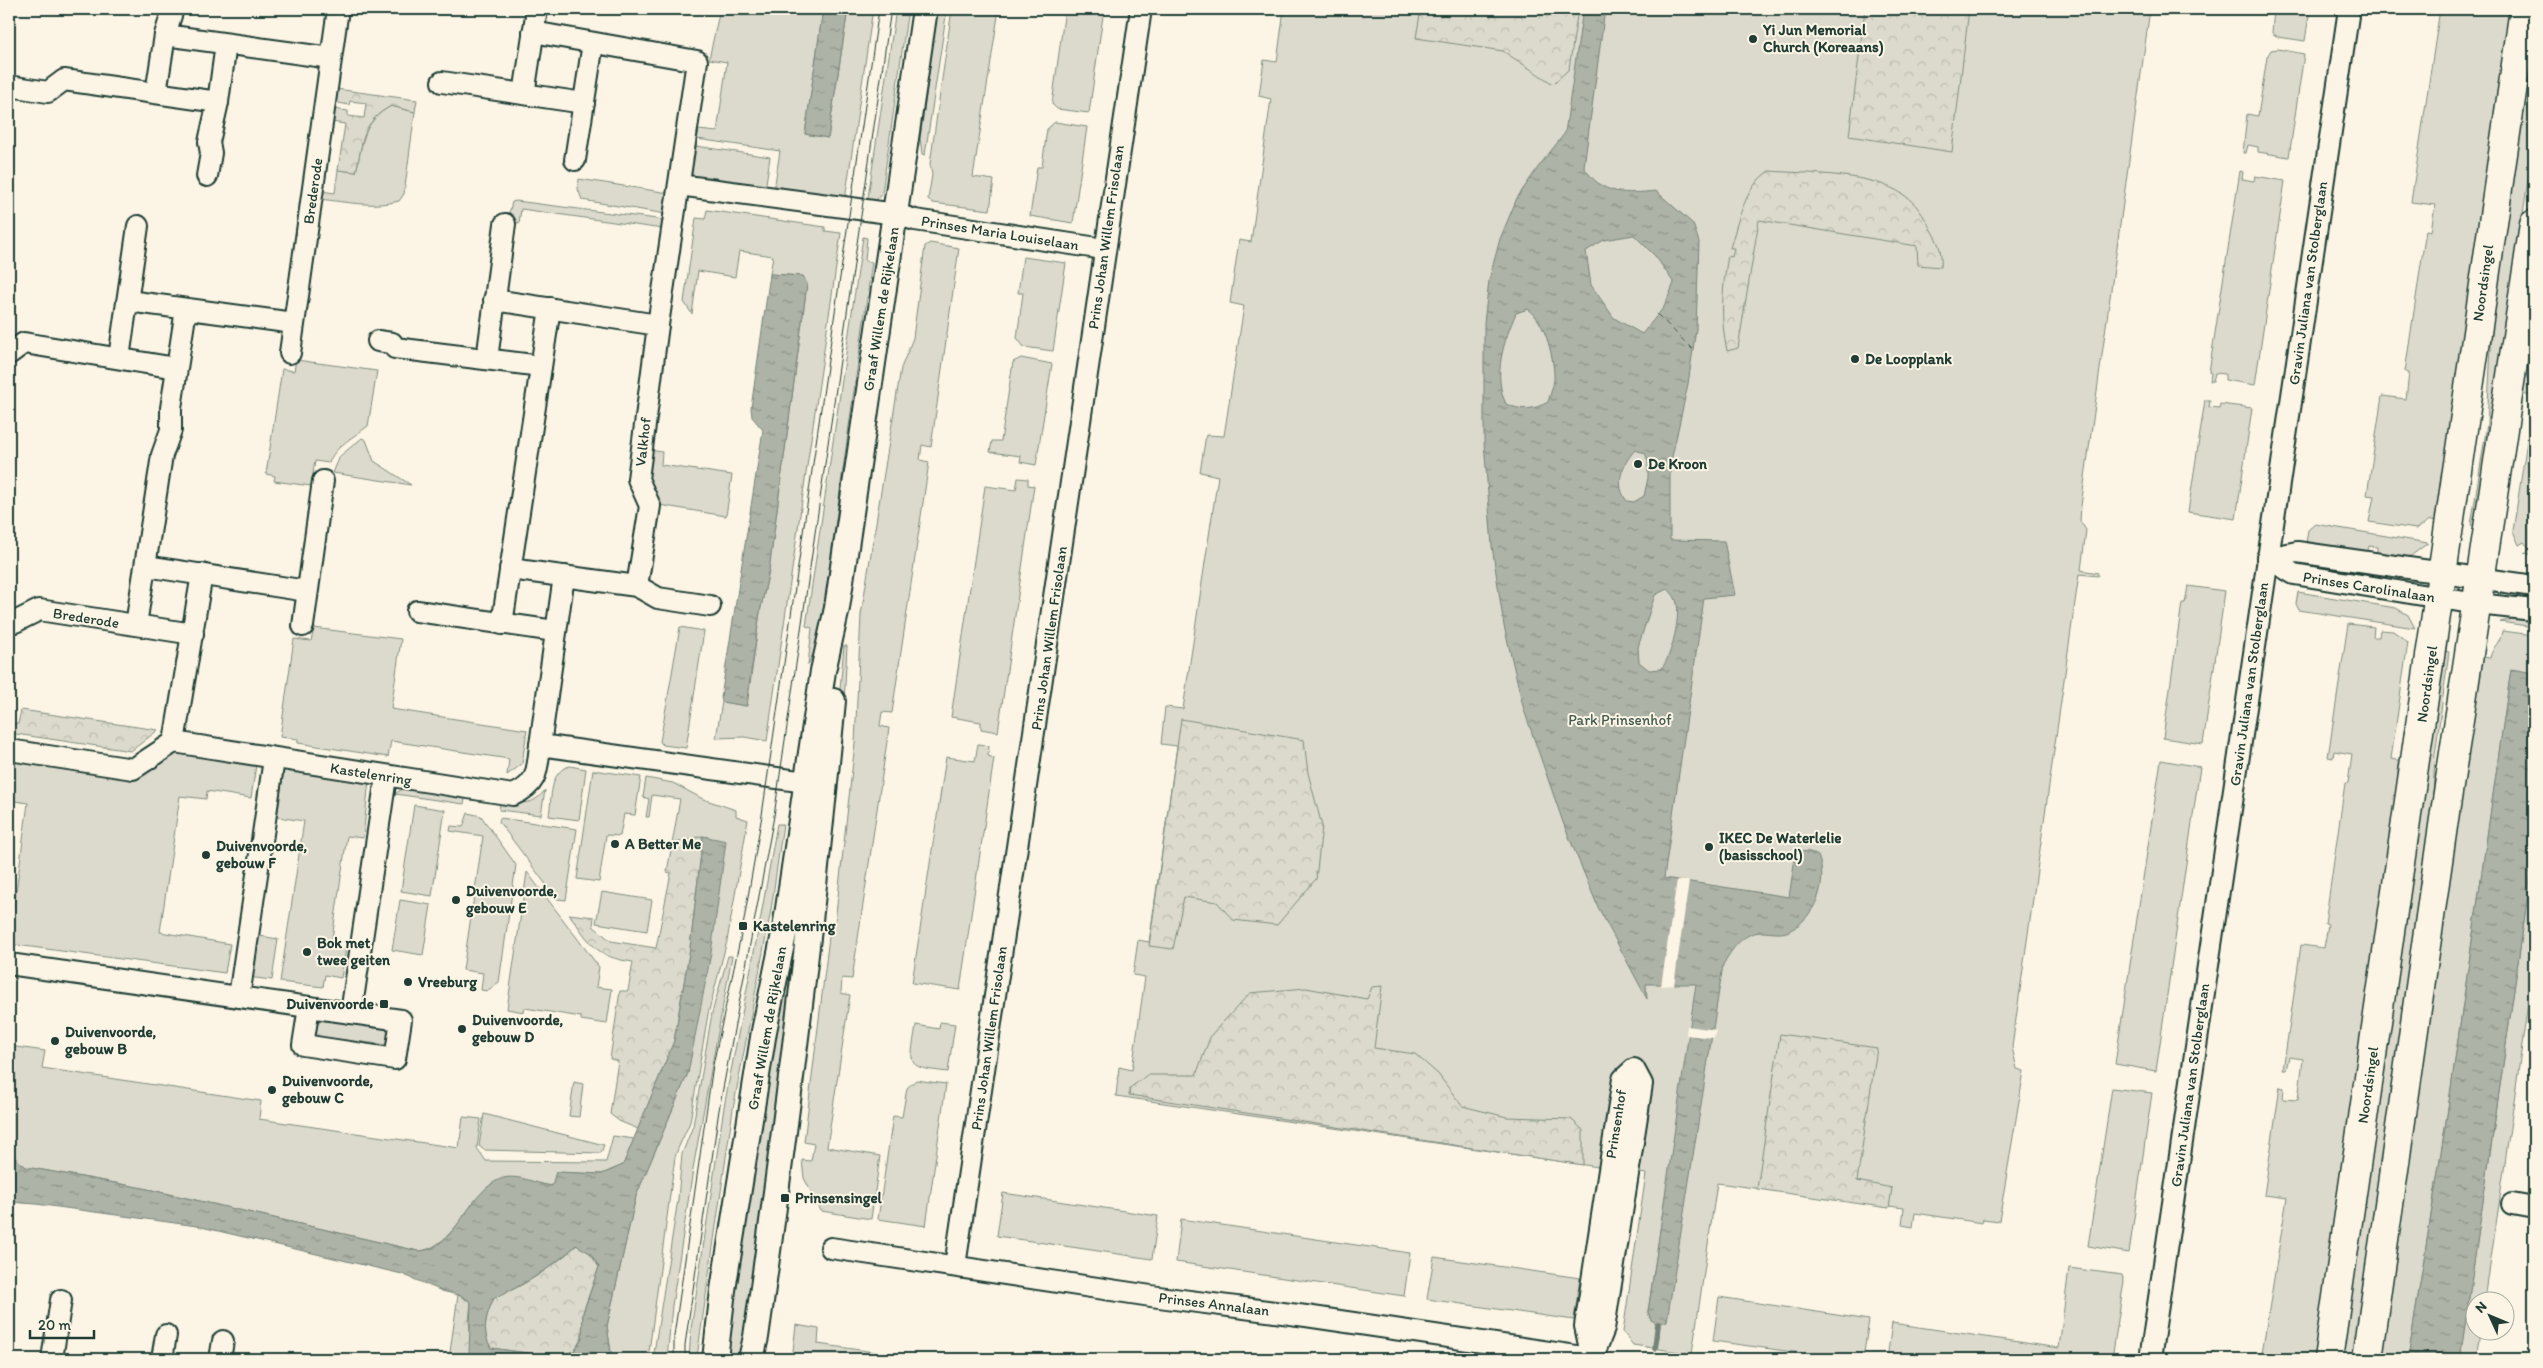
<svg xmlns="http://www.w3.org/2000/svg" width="2543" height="1368" viewBox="0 0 2543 1368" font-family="Itim,sans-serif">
  <defs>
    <pattern id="forest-crowns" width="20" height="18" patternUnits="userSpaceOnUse" patternTransform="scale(1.25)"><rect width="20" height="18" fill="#dcdacc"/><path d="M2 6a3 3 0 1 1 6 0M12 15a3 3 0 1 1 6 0" fill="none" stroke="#bcbcb0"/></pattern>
    <pattern id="water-ripples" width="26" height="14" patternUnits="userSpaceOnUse" patternTransform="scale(1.25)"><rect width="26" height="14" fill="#aeb3a7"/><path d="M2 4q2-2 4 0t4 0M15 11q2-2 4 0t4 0" fill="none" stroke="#8d9389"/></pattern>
  </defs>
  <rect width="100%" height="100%" fill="#fcf5e5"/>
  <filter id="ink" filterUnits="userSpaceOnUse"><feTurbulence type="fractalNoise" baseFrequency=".02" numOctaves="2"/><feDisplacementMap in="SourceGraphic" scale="10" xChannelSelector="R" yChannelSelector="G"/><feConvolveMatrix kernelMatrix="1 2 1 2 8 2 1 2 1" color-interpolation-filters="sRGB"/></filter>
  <g filter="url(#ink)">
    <g fill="#dcdacc" stroke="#7e8c80" fill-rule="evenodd">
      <polygon points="720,9 823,9 805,134 828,138 848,9 873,9 845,200 774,190 780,151 697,139 699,130 717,132 727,62 709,59"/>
      <polygon points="896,9 908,9 882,193 874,203 867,204"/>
      <polygon points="938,9 947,9 925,155 922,154 920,138"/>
      <polygon points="952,9 999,9 973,177 994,180 990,210 933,203 928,199 932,175 930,164"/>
      <polygon points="1065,9 1104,9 1089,113 1057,109 1052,104"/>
      <path d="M1284,9H2150L2081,506L2080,521L2086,530L2081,570L2098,573V576L2079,574L2012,1047L2017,1069L2024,1071L1999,1221L1983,1219L1982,1223L1915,1213L1913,1227L1902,1225L1904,1208L1717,1183L1692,1354L1633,1345L1623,1332L1646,1174L1116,1096L1119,1067L1132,1070L1145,977L1133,975L1138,940L1149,942L1177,746L1161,744L1165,707L1183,709L1218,476L1200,472L1206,435L1224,436L1244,306L1230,303L1239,240L1251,242L1271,99L1259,96L1264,60L1277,62ZM1668,1177L1651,1320L1648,1312Z"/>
      <polygon points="2274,9 2310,9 2305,41 2278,37 2272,33"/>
      <polygon points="2440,9 2513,9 2438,521 2430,520 2416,529 2369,522 2374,496 2367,495 2382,396 2406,399 2409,373 2405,372 2426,230 2431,231 2435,205 2411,202"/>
      <polygon points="2534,34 2534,139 2477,526 2471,525 2487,424 2492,328"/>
      <polygon points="2278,49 2304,54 2289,157 2258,152 2258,147 2248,145 2246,153 2243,153 2247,114 2258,116 2267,57 2271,50"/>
      <path d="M391,106L415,112L404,194L399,201C374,208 345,202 320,199L321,191L335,193L338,170L356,172C363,142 362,122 391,106Z"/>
      <polygon points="1055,122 1087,127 1073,223 1030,216 1037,167 1042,167 1047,129"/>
      <polygon points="689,145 770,157 765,190 691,177 688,173"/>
      <polygon points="2240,171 2243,172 2242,179 2254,181 2255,176 2285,181 2255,385 2225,380 2225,374 2215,373 2213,381 2210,381 2211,373 2209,372"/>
      <polygon points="579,179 669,193 666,214 582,200 578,189"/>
      <polygon points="516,201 665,220 663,229 521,209 519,223 507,221 512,202"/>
      <polygon points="707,210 825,227 825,231 841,233 767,741 744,737 716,738 722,702 747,706 760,612 769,570 807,284 803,276 770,274 773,256 739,251 735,277 698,271 692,314 684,302 696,218 705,219"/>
      <polygon points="863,237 867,238 865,261 872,262 819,641 808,665 812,628 806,626"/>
      <polygon points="930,243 959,248 931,447 922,445 920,460 929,462 892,713 882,712 880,726 889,728 852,979 842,978 841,993 850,995 827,1147 880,1156 871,1219 821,1211 804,1178 802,1160 811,1161 814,1144 804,1142 829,937 835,923 855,743 861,615 901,368 913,338 925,246"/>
      <polygon points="1023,257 1066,263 1053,351 1024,347 1017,338 1023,293 1018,293"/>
      <polygon points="2534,303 2534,555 2524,553 2530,549 2524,542 2519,545 2513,531 2534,396 2520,394"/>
      <polygon points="1021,358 1052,364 1036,465 1020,462 1021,456 990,452 992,441 1001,441 1013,362"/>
      <path d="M296,360L377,371L368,426C355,436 334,447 329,463L315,461L311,486L274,481L275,476L266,474L282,369L294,371Z"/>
      <polygon points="2205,400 2210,400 2209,407 2219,408 2220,404 2252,408 2236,519 2188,512"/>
      <polygon points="362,438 366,440 374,461 411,485 333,473 340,456"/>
      <polygon points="650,450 662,452 661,465 732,475 726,516 659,505 646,482"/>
      <polygon points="1018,478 1028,479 1028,485 1034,486 998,732 981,729 981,722 951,717 985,486 1016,490"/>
      <polygon points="2315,524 2428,543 2408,558 2377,555 2377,547 2369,546 2367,554 2306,543 2308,530"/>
      <polygon points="2188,586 2225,591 2203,744 2163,738 2182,603 2185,603"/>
      <polygon points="2298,592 2396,608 2408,615 2415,628 2299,610 2296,604"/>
      <polygon points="2516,618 2534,620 2534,627 2500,622"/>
      <polygon points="2348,624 2374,627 2373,637 2379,637 2380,630 2393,631 2408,642 2391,759 2404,761 2317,1359 2261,1359 2287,1198 2264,1195 2280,1087 2284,1088 2283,1099 2298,1100 2303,1059 2289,1057 2286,1070 2283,1070 2301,945 2324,948 2328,925 2325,924 2345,783 2348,783 2352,754 2334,751 2333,758 2328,757"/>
      <polygon points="680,627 704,631 686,748 663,745 660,742"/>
      <polygon points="314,628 401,639 391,709 527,730 522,764 507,775 509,759 391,741 388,757 298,743 298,739 280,737 294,639 311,641"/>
      <path d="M2502,631L2534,635V673L2511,670L2448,1109L2408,1359H2378L2423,1038L2482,657L2490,658C2492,647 2501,642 2502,631Z"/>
      <polygon points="844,646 847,646 842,744 835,743"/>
      <polygon points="2444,651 2449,652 2435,755 2431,835 2356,1359 2340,1359"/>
      <polygon points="978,744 989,746 988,756 994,758 960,990 912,983 946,757 975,761"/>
      <polygon points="175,752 256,765 251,798 207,791 206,799 180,796 160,932 230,944 225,973 9,944 28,803 9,800 9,759 137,779"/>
      <polygon points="2161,760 2200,767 2156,1071 2115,1064"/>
      <path d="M570,766L586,769L579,820L549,816C552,798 549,771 570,766Z"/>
      <polygon points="284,768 369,780 363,838 347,836 331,946 346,948 341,978 325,975 323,987 280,982 304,821 277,817"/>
      <polygon points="593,770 641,777 635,815 624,814 620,836 606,835 599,882 577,879"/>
      <path d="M646,778L673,783L703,799L736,810V816L748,820L727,941L708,1014L690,1122C685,1135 679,1144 675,1157L648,1359H612L607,1326L636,1196L688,1073L703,836L672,844L680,799L652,795L649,817H646L649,799L643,797Z"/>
      <polygon points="405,787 466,794 464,804 395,794"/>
      <path d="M545,790L541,815L499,810L501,800C521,802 531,808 545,790Z"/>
      <polygon points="414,805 445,810 432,896 401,891"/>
      <polygon points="468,813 481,816 516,865 499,982 487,991 481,990 483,973 463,970 483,836 450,831 451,826 463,827"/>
      <polygon points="500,818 577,829 566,900 557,899 499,822"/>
      <polygon points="777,824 783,824 771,910 733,1109 698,1350 696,1359 689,1359 691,1329 724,1107 761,916"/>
      <polygon points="816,828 744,1359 721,1359 758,1105"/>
      <polygon points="2534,853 2534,963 2485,1300 2476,1300 2476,1330 2481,1331 2477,1359 2471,1359 2461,1351"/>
      <polygon points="527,872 599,967 596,987 612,989 607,1024 581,1020 581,1017 525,1008 524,1012 507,1009"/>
      <polygon points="602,892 652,900 647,931 596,923"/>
      <polygon points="400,900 431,905 423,955 392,950"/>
      <polygon points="253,935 278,939 272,980 247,977"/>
      <polygon points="728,956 732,956 694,1163 672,1306 667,1359 653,1359 678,1199 682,1154 693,1126 712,1013"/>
      <polygon points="320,1019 387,1029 391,1032 388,1045 320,1037 315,1031"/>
      <path d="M940,1022L955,1024L948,1072C904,1067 910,1066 916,1025L939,1029Z"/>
      <path d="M9,1046L45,1051L42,1068L261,1101L259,1119L459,1148L463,1117L481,1119L477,1148L486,1161L606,1162L613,1136L634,1139L623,1165L602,1174L556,1172L552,1186L535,1183L491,1184C471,1203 446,1251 418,1251L143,1188L26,1167L9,1153Z"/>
      <polygon points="916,1080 946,1084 926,1226 878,1219 893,1116 902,1117 907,1088"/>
      <polygon points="574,1082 583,1084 579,1117 569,1116"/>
      <polygon points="2112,1088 2152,1093 2129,1253 2088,1246"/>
      <polygon points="484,1114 604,1145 601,1153 484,1150 479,1146"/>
      <polygon points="1003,1193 1158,1216 1152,1259 997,1236"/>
      <polygon points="1181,1219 1410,1253 1404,1296 1176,1262"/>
      <polygon points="1434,1257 1580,1278 1574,1320 1427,1299"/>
      <polygon points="2069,1268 2122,1275 2124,1281 2112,1359 1887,1359 1892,1323 2059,1348"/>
      <polygon points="1719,1297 1869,1320 1863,1359 1844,1359 1713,1341"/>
      <polygon points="796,1325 819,1329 818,1344 924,1359 792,1359"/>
    </g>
    <g fill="url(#forest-crowns)" stroke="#7e8c80">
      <polygon points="1421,9 1578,9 1569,69 1553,84 1503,51 1416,38"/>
      <polygon points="1865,9 1969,9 1952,152 1849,136"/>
      <path d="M336,89L417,100L415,112L391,106C361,122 363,142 356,172L338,170L345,124L331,122L333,109L348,111V116L364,118L366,103L350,101L349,105L334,102Z"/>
      <path d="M1769,171C1809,174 1871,172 1904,195C1916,203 1924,216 1930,228C1939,244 1942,249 1941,267L1918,265L1917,246L1759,220L1738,348L1727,351C1720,319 1722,289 1728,256L1732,257L1734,248H1730C1738,222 1745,186 1769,171Z"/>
      <polygon points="21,710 158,730 131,751 9,733 9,723 18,724"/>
      <polygon points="1181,719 1304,740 1308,773 1322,826 1316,879 1277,925 1233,920 1217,902 1184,897 1173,949 1149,946"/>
      <path d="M703,836L690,948L674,1041L638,1129L619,1121L610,1114L618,1061L610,1059L620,991H628L633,962C594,957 591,943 569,914L594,917L593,926L611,941L656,948L671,873L667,872L672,844Z"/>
      <polygon points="1382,986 1374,1048 1415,1054 1438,1074 1462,1106 1507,1117 1571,1119 1583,1130 1583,1165 1129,1095 1130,1088 1147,1075 1196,1075 1211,1035 1250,993 1306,988 1367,999 1372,987"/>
      <polygon points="1780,1034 1877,1048 1857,1181 1892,1188 1889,1208 1757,1189"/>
      <path d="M577,1245L590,1253L599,1267L583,1312L582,1338L574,1351L556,1357L491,1348C481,1331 486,1315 494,1298C524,1286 553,1267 577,1245Z"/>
      <polygon points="458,1295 471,1302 469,1322 474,1358 476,1359 449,1359"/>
    </g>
    <g fill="url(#water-ripples)" stroke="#758479" fill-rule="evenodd">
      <polygon points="823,9 848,9 828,138 805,134"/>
      <path d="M1583,9H1605L1584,167C1602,196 1625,194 1656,191L1693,224L1699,242L1696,329L1688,384L1670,466V540L1724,541L1735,595L1704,598L1664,878L1789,897L1796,851L1810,852L1818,856C1829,883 1815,918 1789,931C1780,935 1771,932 1762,932C1743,932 1731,950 1723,965L1667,1321L1658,1324L1651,1320L1648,1312L1696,984H1646L1647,999L1598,907L1564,825L1524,710L1504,626L1492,546L1484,442V323L1489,280L1500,239L1517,198L1539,166L1565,133ZM1634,235L1656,257L1674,283L1664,307L1642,334L1614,318L1591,285L1586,251L1604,240ZM1528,309C1545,320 1555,360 1554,380C1553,387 1550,395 1548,402C1534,410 1521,411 1506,404C1492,374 1504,341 1516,313ZM1635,450L1645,453L1648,461V478L1644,496L1634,502L1627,501C1614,485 1622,464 1635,450ZM1667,589C1670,591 1674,595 1675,598C1683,611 1671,659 1661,669L1649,670L1639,662L1638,647L1655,595Z"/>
      <polygon points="770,274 803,276 807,284 769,570 760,612 746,706 722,702 721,697 763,430 752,417 751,408"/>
      <polygon points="2511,669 2534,673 2534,853 2460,1359 2408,1359 2448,1109"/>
      <path d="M703,836L726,841L711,953L688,1073L636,1196L607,1326L612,1359H476L469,1352L471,1302L462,1296L442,1291L402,1274L197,1226L36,1204L9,1202V1153L26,1167L143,1188L418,1251C456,1251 468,1189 503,1178C519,1174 536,1184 552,1186L556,1172L602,1174L623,1165L674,1041L690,948ZM576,1245L590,1253L599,1267L583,1313L582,1338L574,1351L556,1357L491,1348C481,1331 486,1315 494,1298C523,1286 553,1267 576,1245Z"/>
    </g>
    <g fill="#fcf5e5">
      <polygon points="1677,880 1689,881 1674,985 1661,986"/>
      <polygon points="1687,1026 1716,1030 1714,1038 1686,1035"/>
    </g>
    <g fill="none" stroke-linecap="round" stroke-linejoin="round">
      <polyline stroke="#758479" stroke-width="6" points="1655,1348 1658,1324"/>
      <polyline stroke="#435a51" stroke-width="1" stroke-dasharray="6 5" stroke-linecap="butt" points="1657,314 1694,351"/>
      <g stroke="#1f3d34" stroke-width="24">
        <g id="minor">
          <polyline points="165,35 331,58"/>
          <polyline points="442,82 584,103"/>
          <polyline points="9,86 48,92 64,80 218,102"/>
          <polyline points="156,93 165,35 173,9"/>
          <polyline points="524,94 537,9"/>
          <polyline points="575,160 593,43"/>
          <polyline points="207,176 211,153 209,142 218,102 226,44"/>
          <polyline points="679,185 896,214 915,220 1104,249"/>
          <polyline points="494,300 658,325"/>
          <polyline points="128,301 294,323"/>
          <polyline points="378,341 392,343 395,348 541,366"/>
          <polyline points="290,353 338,9"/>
          <polyline points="9,354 24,343 176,368"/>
          <polyline points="119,358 138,226"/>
          <polyline points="487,359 505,224"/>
          <polyline points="2267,558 2294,574 2477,604 2534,610"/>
          <polyline points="2267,558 2297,552 2534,586"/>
          <polyline points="146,566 307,591"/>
          <polyline points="510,569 637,586 650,506 638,479 658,325 697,61 533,32"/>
          <polyline points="637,586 658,598 710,606"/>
          <polyline points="417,611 555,631"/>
          <polyline points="9,621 15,622 39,610 193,634"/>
          <polyline points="502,624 550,308"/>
          <polyline points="136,625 162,455 171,430 171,408 186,309"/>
          <polyline points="303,626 323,481"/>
          <polyline points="174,742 202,574"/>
          <polyline points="540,745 564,576"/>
          <path d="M9,750L133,769L174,742L513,795C539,784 537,769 540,745L820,784"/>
          <polyline points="9,964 309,1007"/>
          <polyline points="239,997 274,759"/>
          <polygon points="309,1007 401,1020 395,1059 303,1045"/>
          <polyline points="351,1013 386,777"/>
          <polyline points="2512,1204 2534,1208"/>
          <polyline points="831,1248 1151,1296 1306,1316 1597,1359"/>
          <path d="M955,1266C1020,848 1077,428 1141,9"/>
          <polyline points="52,1359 61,1300"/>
          <polyline points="162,1359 166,1335"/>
          <polyline points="220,1359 223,1341"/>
          <polyline points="1592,1359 1604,1329 1642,1084 1634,1069 1623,1079 1585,1326 1592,1359"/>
          <polyline points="2150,1359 2349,9"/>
        </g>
      </g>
      <g stroke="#1f3d34" stroke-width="28">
        <g id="tertiary">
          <polyline points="715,1359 723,1290 764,1031 785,929 823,671 837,608 925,9"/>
          <path d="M751,1359L756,1337C786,1126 813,914 833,701"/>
        </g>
      </g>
      <g stroke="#1f3d34" stroke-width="31">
        <g id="secondary">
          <polyline points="2328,1359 2524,9"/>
          <polyline points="2367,1359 2444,819 2534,224"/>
        </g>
      </g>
      <use href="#minor" stroke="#fcf5e5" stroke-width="20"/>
      <use href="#tertiary" stroke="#fcf5e5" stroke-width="24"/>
      <use href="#secondary" stroke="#fcf5e5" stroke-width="28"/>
      <g stroke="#1f3d34" stroke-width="1">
        <polyline points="674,1359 674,1336 713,1065 743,926 762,815 879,9"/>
        <polyline points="685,1359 685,1345 719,1110 774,816 891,9"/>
      </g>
    </g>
  </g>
  <g fill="#1f3d34" stroke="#fcf5e5" stroke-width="2">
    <circle cx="1753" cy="39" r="5"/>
    <circle cx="1855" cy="359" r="5"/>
    <circle cx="1638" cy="464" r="5"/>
    <circle cx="615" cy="844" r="5"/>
    <circle cx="1709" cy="847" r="5"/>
    <circle cx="206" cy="855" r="5"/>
    <circle cx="456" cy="900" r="5"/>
    <rect x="738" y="921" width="10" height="10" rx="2.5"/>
    <circle cx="307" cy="952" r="5"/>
    <circle cx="408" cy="982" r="5"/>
    <rect x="379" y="999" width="10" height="10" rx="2.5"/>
    <circle cx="462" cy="1029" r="5"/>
    <circle cx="55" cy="1041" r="5"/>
    <circle cx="272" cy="1090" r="5"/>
    <rect x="780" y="1193" width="10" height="10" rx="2.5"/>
  </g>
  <g text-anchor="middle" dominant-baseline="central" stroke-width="4" stroke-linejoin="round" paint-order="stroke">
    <g font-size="15" font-weight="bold" fill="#1f3d34" stroke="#fcf5e5" text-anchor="start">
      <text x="1763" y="30">Yi Jun Memorial<tspan x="1763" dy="17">Church (Koreaans)</tspan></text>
      <text x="1865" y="359">De Loopplank</text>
      <text x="1648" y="464">De Kroon</text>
      <text x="1719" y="838">IKEC De Waterlelie<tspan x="1719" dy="17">(basisschool)</tspan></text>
      <text x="625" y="844">A Better Me</text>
      <text x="216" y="846">Duivenvoorde,<tspan x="216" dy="17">gebouw F</tspan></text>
      <text x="466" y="891">Duivenvoorde,<tspan x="466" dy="17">gebouw E</tspan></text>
      <text x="753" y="926">Kastelenring</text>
      <text x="317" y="943">Bok met<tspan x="317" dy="17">twee geiten</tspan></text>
      <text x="418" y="982">Vreeburg</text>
      <text x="374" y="1004" text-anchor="end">Duivenvoorde</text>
      <text x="472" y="1020">Duivenvoorde,<tspan x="472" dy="17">gebouw D</tspan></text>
      <text x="65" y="1032">Duivenvoorde,<tspan x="65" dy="17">gebouw B</tspan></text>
      <text x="282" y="1081">Duivenvoorde,<tspan x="282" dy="17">gebouw C</tspan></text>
      <text x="795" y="1198">Prinsensingel</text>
    </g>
    <g font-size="15" fill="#1f3d34" stroke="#fcf5e5">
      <text transform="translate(313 191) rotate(-82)">Brederode</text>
      <text transform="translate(1000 233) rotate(9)">Prinses Maria Louiselaan</text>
      <text transform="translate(1106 237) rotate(-82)">Prins Johan Willem Frisolaan</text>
      <text transform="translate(2308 283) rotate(-82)">Gravin Juliana van Stolberglaan</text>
      <text transform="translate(2483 283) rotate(-82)">Noordsingel</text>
      <text transform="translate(881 309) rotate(-81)">Graaf Willem de Rijkelaan</text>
      <text transform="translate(643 442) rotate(-83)">Valkhof</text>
      <text transform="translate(2369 587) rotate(9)">Prinses Carolinalaan</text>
      <text transform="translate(86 618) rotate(9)">Brederode</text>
      <text transform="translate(1049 638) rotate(-82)">Prins Johan Willem Frisolaan</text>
      <text transform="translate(2249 684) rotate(-82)">Gravin Juliana van Stolberglaan</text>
      <text transform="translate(2427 684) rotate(-82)">Noordsingel</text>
      <text transform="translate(371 774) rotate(9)">Kastelenring</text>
      <text transform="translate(767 1028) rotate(-80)">Graaf Willem de Rijkelaan</text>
      <text transform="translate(989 1038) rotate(-82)">Prins Johan Willem Frisolaan</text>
      <text transform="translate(2190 1085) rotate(-82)">Gravin Juliana van Stolberglaan</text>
      <text transform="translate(2368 1085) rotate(-82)">Noordsingel</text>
      <text transform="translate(1616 1124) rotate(-81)">Prinsenhof</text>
      <text transform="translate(1214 1304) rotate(7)">Prinses Annalaan</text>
    </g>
    <g font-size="15" fill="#455c52" stroke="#fcf5e5">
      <text x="1620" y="720">Park Prinsenhof</text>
    </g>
  </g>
  <rect width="2543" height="1368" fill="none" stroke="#fcf5e5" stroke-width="30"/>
  <rect x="15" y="15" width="2513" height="1338" fill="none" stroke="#1f3d34" stroke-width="2" filter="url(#ink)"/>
  <g transform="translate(2490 1316) rotate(314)"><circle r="24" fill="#fcf5e5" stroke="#a4ab9e"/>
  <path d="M0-4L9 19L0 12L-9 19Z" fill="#1f3d34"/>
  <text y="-8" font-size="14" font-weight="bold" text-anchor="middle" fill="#1f3d34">N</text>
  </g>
  <path d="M30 1330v8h64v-8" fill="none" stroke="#1f3d34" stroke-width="2.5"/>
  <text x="38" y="1330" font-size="15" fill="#1f3d34" stroke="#fcf5e5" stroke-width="4" paint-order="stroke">20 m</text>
</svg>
